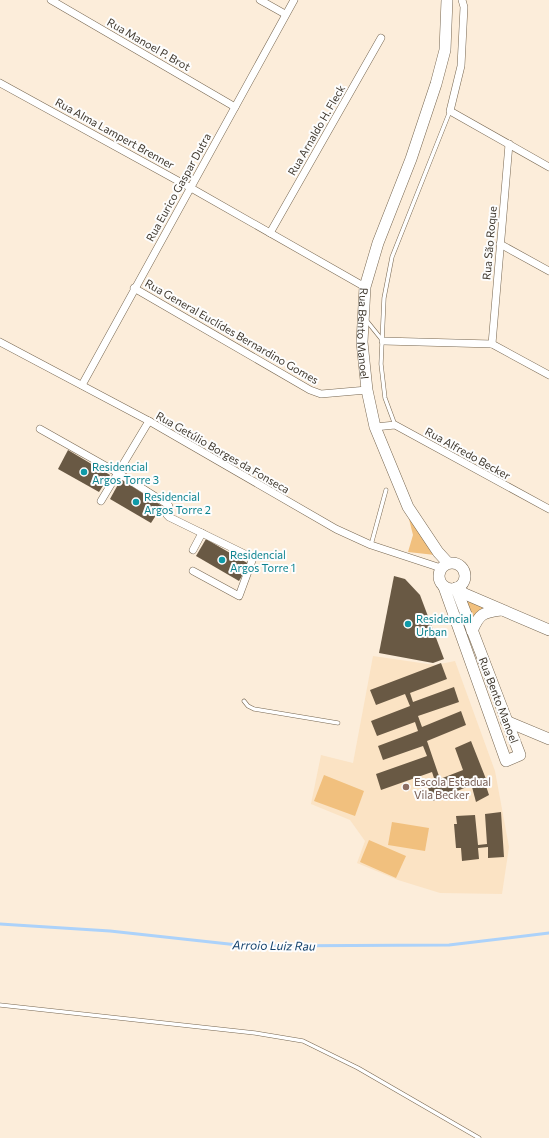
<svg xmlns="http://www.w3.org/2000/svg" width="549" height="1138" viewBox="0 0 549 1138" font-family="Commissioner,sans-serif">
  <rect width="100%" height="100%" fill="#fcedda"/>
  <polygon fill="#fbe3c4" points="373,656 435,665 455,661 495,771 509,847 502,894 440,893 398,880 357,863 365,841 350,820 311,804 321,755 353,763"/>
  <g fill="#f1c07e">
    <polygon points="412,517 435,555 408,552 413,535 409,519"/>
    <polygon points="463,596 492,609 472,624"/>
    <polygon points="324,775 364,791 355,816 314,801"/>
    <polygon points="392,822 429,828 425,851 388,845"/>
    <polygon points="369,840 406,856 396,878 360,862"/>
  </g>
  <g fill="none" stroke-linecap="round" stroke-linejoin="round">
    <polyline stroke="#acd2fa" stroke-width="3" points="0,924 110,931 247,946 449,945 549,933"/>
  </g>
  <g fill="#695944">
    <polygon points="68,450 110,475 99,492 58,469"/>
    <polygon points="121,479 162,506 151,523 110,499"/>
    <polygon points="206,539 249,564 239,581 196,556"/>
    <polygon points="394,576 405,579 420,595 444,659 433,663 379,653"/>
    <polygon points="441,663 447,679 410,693 413,702 454,687 459,702 418,716 422,727 461,711 466,725 427,741 440,779 463,770 455,748 471,741 486,779 433,801 427,785 435,781 432,772 381,790 376,774 427,756 423,746 383,760 378,746 418,731 415,722 377,736 371,721 410,706 405,694 376,705 370,690"/>
    <polygon points="485,783 489,795 476,802 472,787"/>
    <polygon points="501,812 504,857 488,858 488,847 478,848 479,859 462,861 461,848 456,848 454,824 457,824 456,816 475,815 478,845 487,844 485,814"/>
  </g>
  <g fill="none" stroke-linecap="round" stroke-linejoin="round">
    <g stroke="#776751" stroke-width="4.5">
      <g id="lane">
        <polyline points="366,320 383,341"/>
        <polyline points="395,425 385,398 381,364 384,298 392,257 450,111"/>
        <polyline points="371,545 386,490"/>
        <polyline points="244,701 248,706 254,709 338,723"/>
        <polyline points="0,1005 255,1033 303,1041 358,1068 479,1138"/>
      </g>
    </g>
    <g stroke="#776751" stroke-width="8">
      <g id="street">
        <polyline points="51,0 235,107"/>
        <polyline points="260,0 285,14"/>
        <polyline points="462,0 464,7 461,66 450,111 549,167"/>
        <polyline points="0,83 191,188 365,287"/>
        <polyline points="270,233 381,38"/>
        <polyline points="500,244 549,271"/>
        <polyline points="134,288 310,390 321,394 367,390"/>
        <polyline points="383,341 492,344 549,375"/>
        <polyline points="0,342 149,421 336,529 371,545 441,568"/>
        <polyline points="492,344 509,144"/>
        <polyline points="82,385 294,0"/>
        <polyline points="375,427 395,425 549,509"/>
        <polyline points="40,429 118,473 167,504 169,506 167,515 169,517 253,558 239,596 193,571"/>
        <polyline points="101,501 149,421"/>
        <polyline points="193,550 202,533"/>
      </g>
    </g>
    <g stroke="#776751" stroke-width="12">
      <g id="secondary">
        <path id="s1" d="M447,0L445,50L436,84L411,159L378,243L365,287L362,342L367,390L375,427L408,507L438,552L448,563"/>
        <circle cx="452" cy="576" r="13"/>
        <polyline points="444,587 506,761 520,755 456,588"/>
        <polyline points="456,588 465,594 549,630"/>
        <path d="M472,631C479,614 483,612 501,610"/>
        <polyline points="506,721 549,739"/>
      </g>
    </g>
    <use href="#lane" stroke="#fff" stroke-width="3.5"/>
    <use href="#street" stroke="#fff" stroke-width="7"/>
    <use href="#secondary" stroke="#fff" stroke-width="11"/>
  </g>
  <g fill="#0f9aa8" stroke="#fdfdfd" stroke-width="1.5">
    <circle cx="84" cy="472" r="4"/>
    <circle cx="136" cy="502" r="4"/>
    <circle cx="222" cy="560" r="4"/>
    <circle cx="408" cy="624" r="4"/>
  </g>
  <circle fill="#8d6e63" stroke="#fdfdfd" stroke-width="1.5" cx="406" cy="787" r="4"/>
  <g text-anchor="middle" dominant-baseline="central" stroke-width="4" stroke-linejoin="round" paint-order="stroke">
    <g font-size="11" fill="#3e372d" stroke="#fdfdfd">
      <text transform="translate(149 44) rotate(30)">Rua Manoel P. Brot</text>
      <text transform="translate(316 130) rotate(-60)">Rua Arnaldo H. Fleck</text>
      <text transform="translate(115 133) rotate(29)">Rua Alma Lampert Brenner</text>
      <text transform="translate(178 187) rotate(-61)">Rua Eurico Gaspar Dutra</text>
      <text transform="translate(489 243) rotate(-85)">Rua São Roque</text>
      <text transform="translate(232 331) rotate(30)">Rua General Euclídes Bernardino Gomes</text>
      <text stroke="none"><textPath href="#s1" startOffset="347">Rua Bento Manoel</textPath></text>
      <text transform="translate(223 452) rotate(30)">Rua Getúlio Borges da Fonseca</text>
      <text transform="translate(468 453) rotate(29)">Rua Alfredo Becker</text>
      <text transform="translate(499 700) rotate(69)">Rua Bento Manoel</text>
    </g>
    <g font-size="11" fill="#0d838f" stroke="#fdfdfd" text-anchor="start">
      <text x="92" y="466">Residencial<tspan x="92" dy="13">Argos Torre 3</tspan></text>
      <text x="144" y="496">Residencial<tspan x="144" dy="13">Argos Torre 2</tspan></text>
      <text x="230" y="554">Residencial<tspan x="230" dy="13">Argos Torre 1</tspan></text>
      <text x="416" y="618">Residencial<tspan x="416" dy="13">Urban</tspan></text>
    </g>
    <g font-size="11" fill="#785e54" stroke="#fdfdfd" text-anchor="start">
      <text x="414" y="781">Escola Estadual<tspan x="414" dy="13">Vila Becker</tspan></text>
    </g>
    <g font-size="12" font-style="italic" fill="#14426c" stroke="#fdfdfd">
      <text transform="translate(274 945) rotate(1)">Arroio Luiz Rau</text>
    </g>
  </g>
</svg>
